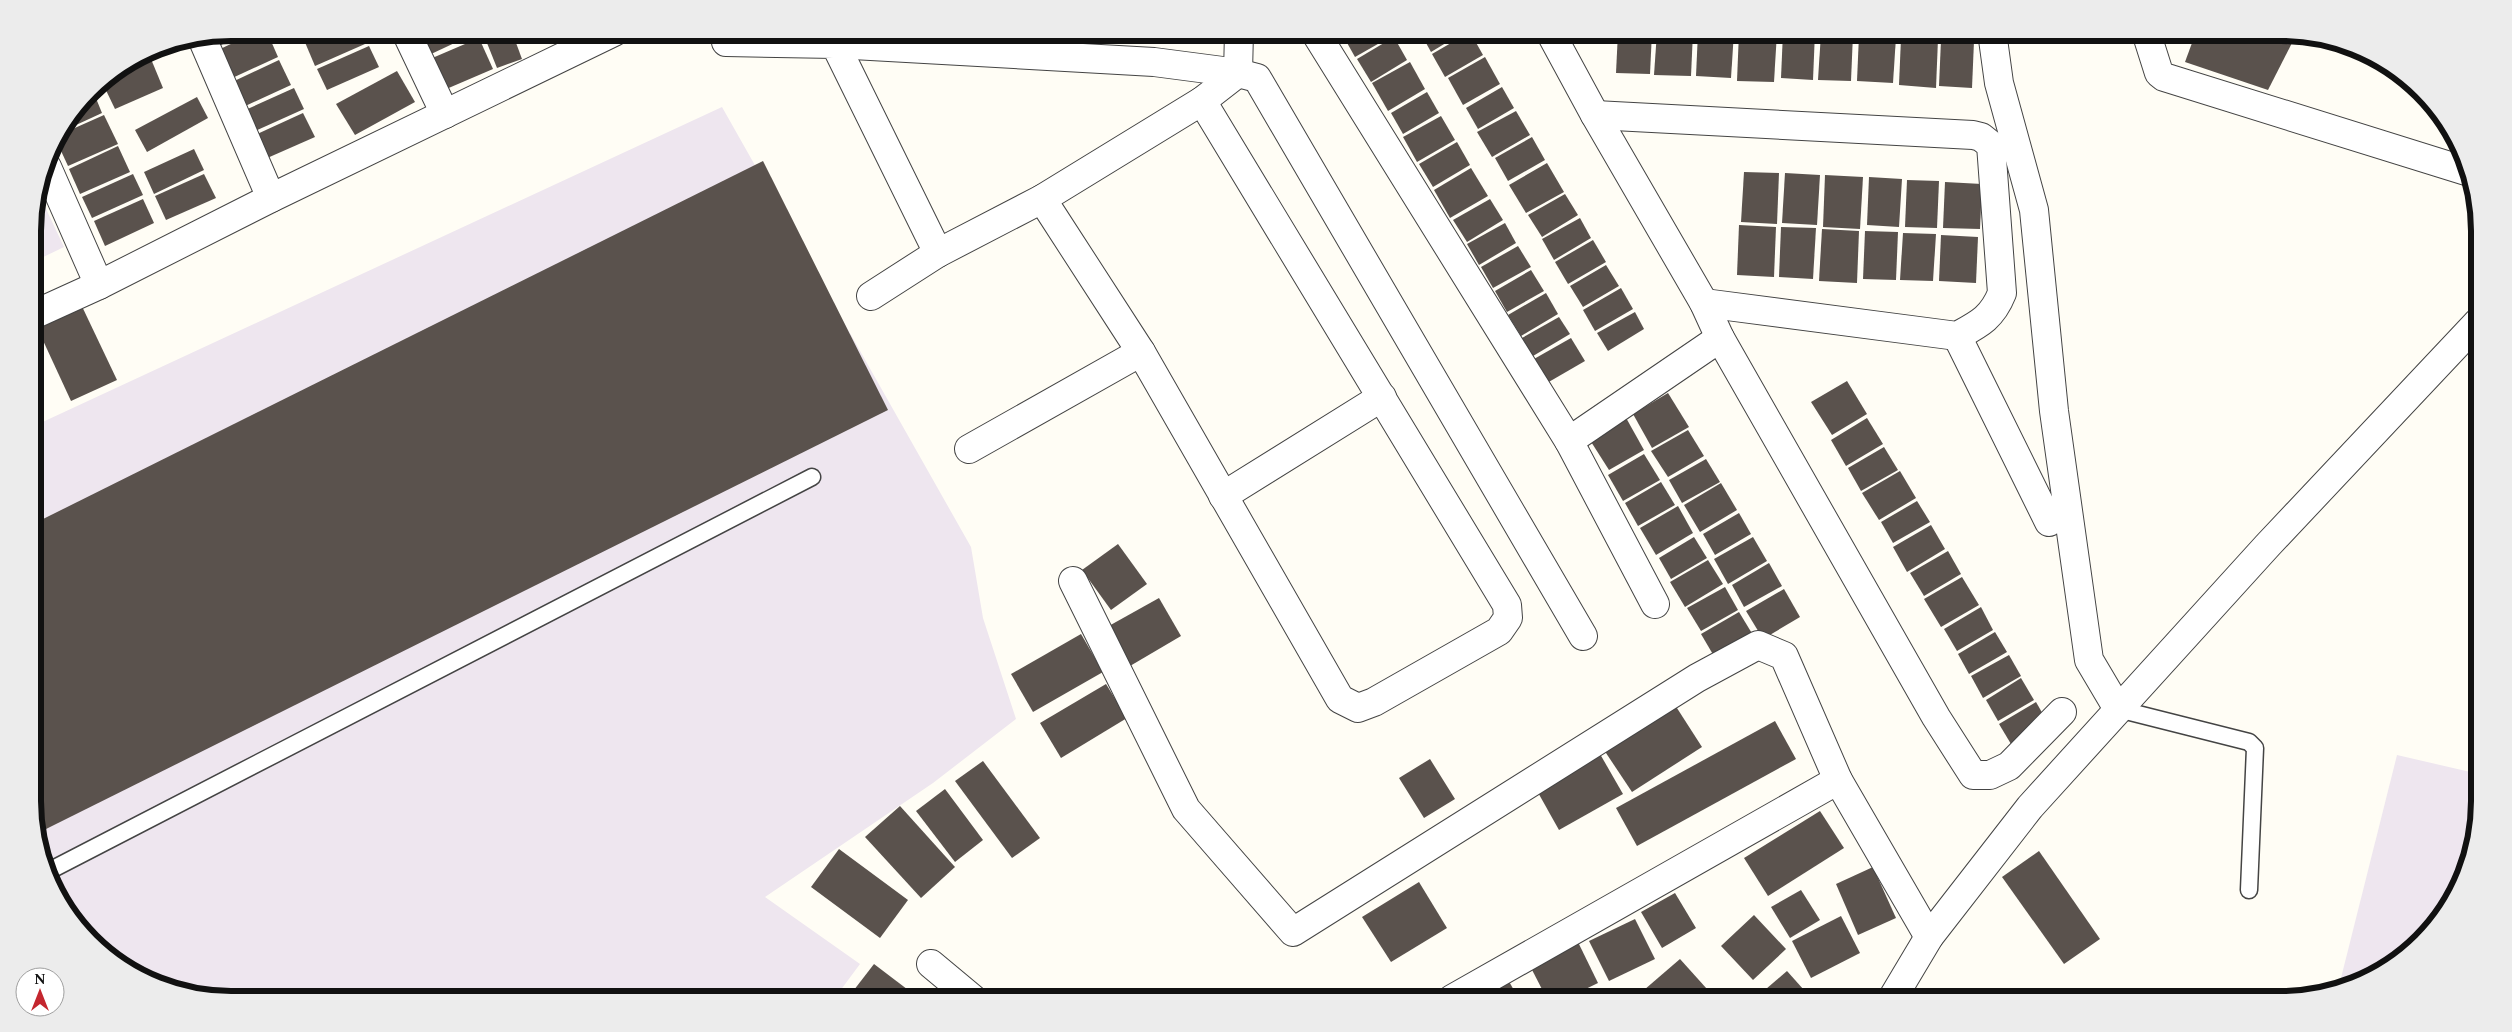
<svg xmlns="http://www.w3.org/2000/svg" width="2512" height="1032" viewBox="0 0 2512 1032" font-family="Spectral,serif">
  <rect width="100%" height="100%" fill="#fffdf5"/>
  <g fill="#eee6ef">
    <polygon points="722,107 971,547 983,618 1016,719 933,783 765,897 860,964 834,999 231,999 167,989 121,966 82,932 53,888 36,839 34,426"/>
    <polygon points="39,194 64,247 33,262 33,218"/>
    <polygon points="2397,755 2479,774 2479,801 2469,865 2439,922 2402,959 2345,989 2338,990"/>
  </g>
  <g fill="#5a524d">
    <polygon points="231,32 250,32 214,48 209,37"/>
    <polygon points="256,32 267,32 278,57 228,80 216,51"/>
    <polygon points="300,32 316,32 303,38"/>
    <polygon points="322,32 360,32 365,44 315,66 304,40"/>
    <polygon points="418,32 478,32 429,55"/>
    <polygon points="512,32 522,59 497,68 483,33"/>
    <polygon points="1341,32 1390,32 1392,36 1355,57"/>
    <polygon points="1420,32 1464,32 1431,52"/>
    <polygon points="1470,32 1483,55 1445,77 1432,54"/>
    <polygon points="1618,32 1652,32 1650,74 1616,73"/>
    <polygon points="1657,32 1693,32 1691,76 1654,75"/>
    <polygon points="1698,32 1734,32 1731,78 1696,76"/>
    <polygon points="1739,32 1777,32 1774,82 1737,81"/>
    <polygon points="1783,32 1815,32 1813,80 1781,78"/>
    <polygon points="2196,32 2281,32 2296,35 2268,90 2185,62"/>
    <polygon points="1821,33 1853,34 1851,81 1818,80"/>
    <polygon points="1859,35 1896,37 1893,83 1857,81"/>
    <polygon points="1394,37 1407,60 1371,82 1357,59"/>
    <polygon points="479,38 493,69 444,90 430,59"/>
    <polygon points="1901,38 1938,39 1936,88 1899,85"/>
    <polygon points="1941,40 1974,41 1972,88 1939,86"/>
    <polygon points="369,46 379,67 327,90 317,69"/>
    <polygon points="148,52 149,57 125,68 125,67"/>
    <polygon points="1485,57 1500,84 1463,105 1448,78"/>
    <polygon points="151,59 163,88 115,109 102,82"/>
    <polygon points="279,60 291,85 241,108 230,83"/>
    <polygon points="1410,62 1425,89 1388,111 1372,83"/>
    <polygon points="397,71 415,102 355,135 336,104"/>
    <polygon points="1502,87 1514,108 1478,129 1466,108"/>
    <polygon points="294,88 304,109 253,132 243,111"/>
    <polygon points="93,91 102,113 63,131"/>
    <polygon points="1427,92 1439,113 1403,134 1391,113"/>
    <polygon points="197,97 208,118 147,152 135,130"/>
    <polygon points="1516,111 1530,135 1492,157 1477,132"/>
    <polygon points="303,113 315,137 265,159 255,135"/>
    <polygon points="104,115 118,144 68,166 56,140 59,135"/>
    <polygon points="1441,116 1455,140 1417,162 1403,137"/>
    <polygon points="1532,137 1545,160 1508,181 1495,158"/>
    <polygon points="1457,142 1470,165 1433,187 1419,164"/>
    <polygon points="118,146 130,172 80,194 69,169"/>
    <polygon points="194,149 204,170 154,194 144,172"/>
    <polygon points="763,161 888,410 36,834 35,523"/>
    <polygon points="1547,163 1564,192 1526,213 1509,185"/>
    <polygon points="1471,168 1488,196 1450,218 1434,190"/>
    <polygon points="1744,172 1779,173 1777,224 1741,222"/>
    <polygon points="1785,173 1820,175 1817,225 1782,223"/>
    <polygon points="133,174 143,195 92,218 82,197"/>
    <polygon points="204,174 216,198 166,220 155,196"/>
    <polygon points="1825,175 1863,177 1860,229 1823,227"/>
    <polygon points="1869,177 1902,179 1899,227 1867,225"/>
    <polygon points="1907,180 1939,181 1937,228 1905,227"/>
    <polygon points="1945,182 1982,184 1980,229 1943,228"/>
    <polygon points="1565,194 1578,215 1542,237 1528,215"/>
    <polygon points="143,199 154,223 105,246 94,221"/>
    <polygon points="1490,199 1503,220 1467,242 1453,220"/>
    <polygon points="1580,218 1591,238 1554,260 1542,239"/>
    <polygon points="33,222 39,234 33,237"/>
    <polygon points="1505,223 1516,243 1479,265 1467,244"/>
    <polygon points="1739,225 1776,227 1774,277 1737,275"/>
    <polygon points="1781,227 1816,228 1813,279 1779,277"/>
    <polygon points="1822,229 1859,231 1857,283 1819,281"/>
    <polygon points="1865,231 1898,232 1896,280 1863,279"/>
    <polygon points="1903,233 1936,234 1933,281 1900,280"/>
    <polygon points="1941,235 1978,237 1976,283 1939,281"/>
    <polygon points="1593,240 1606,262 1568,284 1555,262"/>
    <polygon points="1518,246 1531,267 1493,288 1481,267"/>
    <polygon points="1606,265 1619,286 1583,307 1570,286"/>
    <polygon points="1531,270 1544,291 1507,312 1495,291"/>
    <polygon points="1621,288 1633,309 1595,331 1583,310"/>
    <polygon points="1546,293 1558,314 1521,336 1508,315"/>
    <polygon points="78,298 117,380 71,401 34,321"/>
    <polygon points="1635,312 1644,329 1608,351 1597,333"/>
    <polygon points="1559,317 1570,334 1533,356 1522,338"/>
    <polygon points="1571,338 1585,361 1547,383 1534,359"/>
    <polygon points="1847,381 1867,414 1832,435 1811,402"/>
    <polygon points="1668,393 1689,427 1652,448 1633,414"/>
    <polygon points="1625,416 1644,450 1609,470 1588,437"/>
    <polygon points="1867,418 1883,444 1846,466 1831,440"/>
    <polygon points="1688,430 1704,456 1668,477 1651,451"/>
    <polygon points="1884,447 1898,470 1861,491 1848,468"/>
    <polygon points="1644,454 1660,480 1623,501 1608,475"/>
    <polygon points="1706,459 1720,482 1682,503 1669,480"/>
    <polygon points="1900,471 1916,498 1879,520 1862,493"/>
    <polygon points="1661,482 1675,505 1638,526 1625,503"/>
    <polygon points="1721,483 1737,510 1700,532 1684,505"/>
    <polygon points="1917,501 1930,522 1893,543 1881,522"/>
    <polygon points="1678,506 1693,533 1656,555 1640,528"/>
    <polygon points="1739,513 1751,534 1715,555 1703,534"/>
    <polygon points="1931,525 1945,549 1907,572 1893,547"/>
    <polygon points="1694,537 1707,558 1671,579 1659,558"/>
    <polygon points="1753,537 1767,561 1728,584 1714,559"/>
    <polygon points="1118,544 1147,584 1111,610 1082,570"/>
    <polygon points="1948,551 1961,574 1924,596 1910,573"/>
    <polygon points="1708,560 1723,584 1685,607 1670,582"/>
    <polygon points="1769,563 1782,586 1744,607 1732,585"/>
    <polygon points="1962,577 1979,605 1941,627 1924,599"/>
    <polygon points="1725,587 1738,610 1701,631 1687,608"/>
    <polygon points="1784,589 1800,617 1763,639 1746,611"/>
    <polygon points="1159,598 1181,636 1130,666 1107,627"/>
    <polygon points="1981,607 1993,630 1957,651 1944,629"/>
    <polygon points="1739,612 1756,640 1718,663 1701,634"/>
    <polygon points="1995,632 2007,652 1969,674 1958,654"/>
    <polygon points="1081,634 1103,672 1033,712 1011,674"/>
    <polygon points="2009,655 2021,676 1983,698 1971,676"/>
    <polygon points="2021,678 2034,700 1998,721 1986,700"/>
    <polygon points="1106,684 1127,718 1061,758 1040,723"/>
    <polygon points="2036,702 2048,723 2011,744 1999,724"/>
    <polygon points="1675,705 1702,747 1632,792 1604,750"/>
    <polygon points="1775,721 1796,759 1637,846 1616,808"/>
    <polygon points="1600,754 1623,794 1559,830 1536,789"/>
    <polygon points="1430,759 1455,799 1424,818 1399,778"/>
    <polygon points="983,761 1040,838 1012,858 955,781"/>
    <polygon points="945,789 983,840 955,862 916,811"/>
    <polygon points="900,806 955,867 921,898 865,837"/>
    <polygon points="1820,811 1844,848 1768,896 1744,858"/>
    <polygon points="839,849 908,900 880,938 811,887"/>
    <polygon points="2039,851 2100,939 2064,964 2002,877"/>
    <polygon points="1873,867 1896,918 1858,935 1836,884"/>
    <polygon points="1419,882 1447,928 1391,962 1362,917"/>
    <polygon points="1801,890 1820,920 1790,938 1771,907"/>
    <polygon points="1675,893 1696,928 1662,948 1641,912"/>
    <polygon points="1754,915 1786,949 1753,980 1721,946"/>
    <polygon points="1841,916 1860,953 1811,978 1792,941"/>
    <polygon points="1635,919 1655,959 1609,981 1589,941"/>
    <polygon points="1576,938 1598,983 1565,999 1547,999 1528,962"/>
    <polygon points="1680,959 1707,989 1695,999 1640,999 1637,996"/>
    <polygon points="874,964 920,999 847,999"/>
    <polygon points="1787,971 1812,999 1763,999 1759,995"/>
    <polygon points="1507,978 1519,999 1469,999"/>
    <polygon points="1963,988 1978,999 1954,999"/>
  </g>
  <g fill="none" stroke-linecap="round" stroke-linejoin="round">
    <g stroke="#444" stroke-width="19">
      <g id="service">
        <polyline points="2118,709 2249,742 2255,748 2249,890"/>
        <polyline points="47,872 812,477"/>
      </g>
    </g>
    <g stroke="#444" stroke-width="30">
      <g id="minor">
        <polyline points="406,32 445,114"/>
        <polyline points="1315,32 1569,441 1655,604"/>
        <polyline points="1550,32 1595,115 1704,303 1720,338 1936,717 1973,775 1990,775 2009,766 2062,712"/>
        <polyline points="1992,32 1999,83 2034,210 2054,411 2089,660 2118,709"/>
        <polyline points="2146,32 2159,73 2164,77 2469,172"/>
        <polyline points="202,38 271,198"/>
        <polyline points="726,42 835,44 938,253"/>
        <polyline points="835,44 1154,62 1238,73 1257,78 1583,636"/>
        <path d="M1595,115L1973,135L1981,137L1991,145L2002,293C1992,318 1979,324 1957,336L1704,303"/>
        <polyline points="47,167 99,285"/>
        <polyline points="1042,199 1141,352 1340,699 1358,708 1374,702 1499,631 1508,618 1507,605 1202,101"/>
        <polyline points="871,296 938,253 1042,199 1202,101 1238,73 1239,32"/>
        <polyline points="33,315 99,285 271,198 614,32"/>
        <polyline points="1957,336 2049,522"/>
        <polyline points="1569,441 1720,338"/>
        <polyline points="969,449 1141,352"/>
        <polyline points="1223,496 1382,397"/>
        <polyline points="1073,581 1186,809 1293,932 1697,678 1758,645 1784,656 1838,780 1929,937"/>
        <polyline points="931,964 973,999"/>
        <polyline points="1452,999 1838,780"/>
        <polyline points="1892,999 1929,937 2030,807 2267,546 2478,322"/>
      </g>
    </g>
    <use href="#service" stroke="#fff" stroke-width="16"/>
    <use href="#minor" stroke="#fff" stroke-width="28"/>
  </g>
  <path d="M0 0H2512V1032H0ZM231 41H2281A190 190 0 0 1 2471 231V801A190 190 0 0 1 2281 991H231A190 190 0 0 1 41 801V231A190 190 0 0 1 231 41Z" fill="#ececec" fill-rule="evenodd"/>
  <path fill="none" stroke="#111" stroke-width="6" d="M231 41H2281A190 190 0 0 1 2471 231V801A190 190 0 0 1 2281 991H231A190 190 0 0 1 41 801V231A190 190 0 0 1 231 41Z"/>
  <g transform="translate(40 992)"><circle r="24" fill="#ffffff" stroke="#a0a0a0"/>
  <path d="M0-4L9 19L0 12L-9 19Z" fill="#c4262e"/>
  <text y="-8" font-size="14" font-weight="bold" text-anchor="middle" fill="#111111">N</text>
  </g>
</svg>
